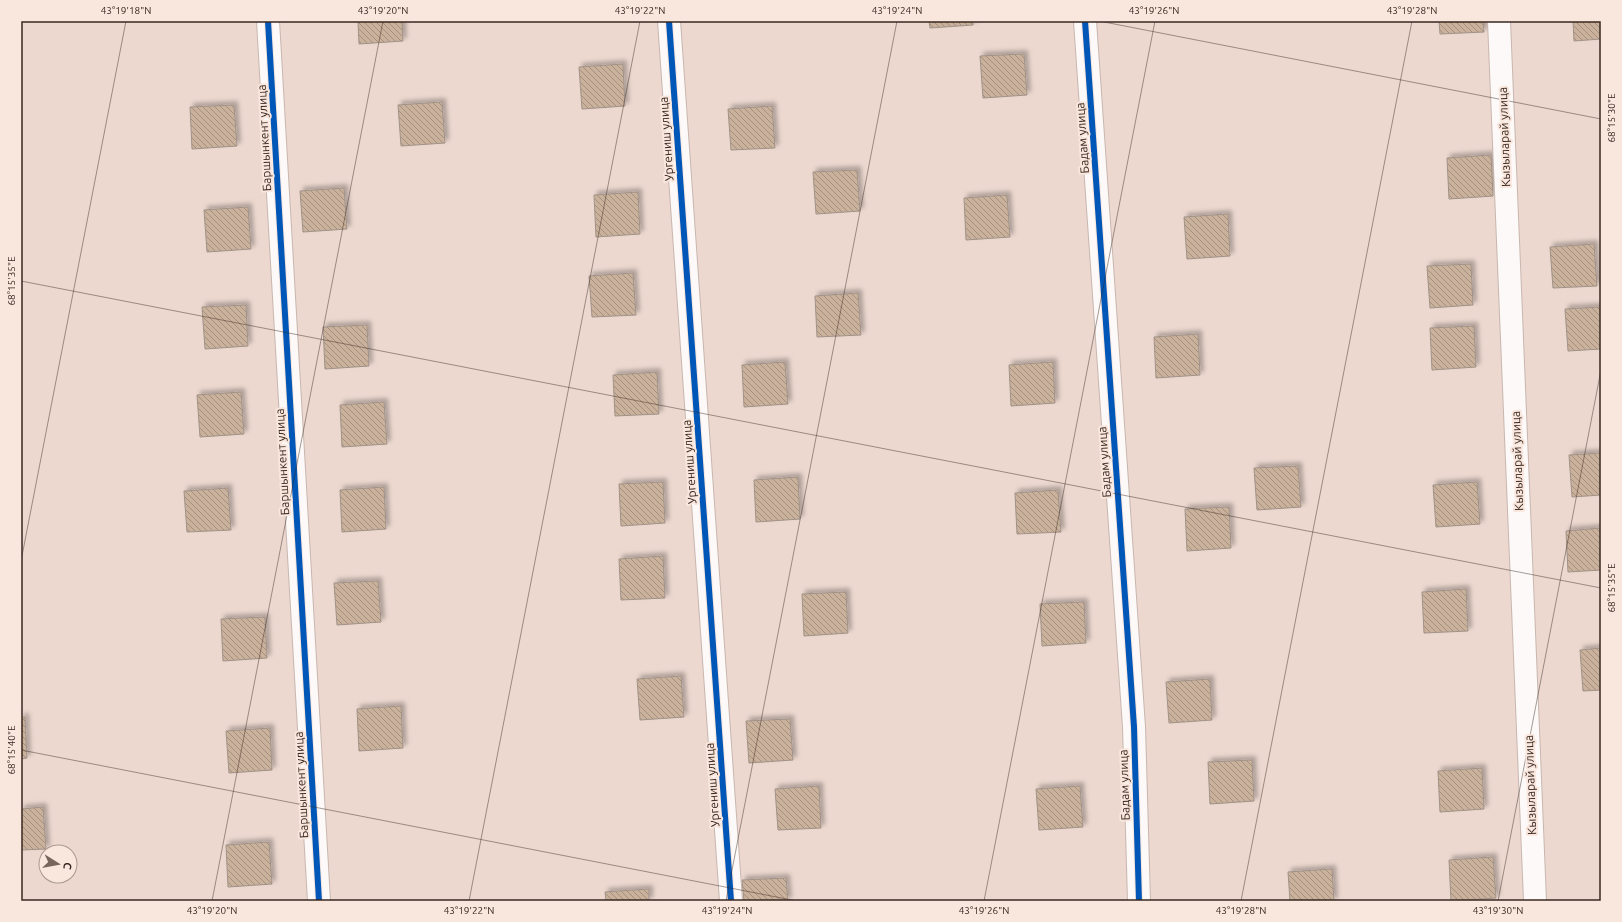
<svg xmlns="http://www.w3.org/2000/svg" width="1622" height="922" viewBox="0 0 1622 922" font-family="Ubuntu,sans-serif">
  <defs>
    <pattern id="building-back-hatch" width="6" height="6" patternUnits="userSpaceOnUse"><rect width="6" height="6" fill="#c9b19b"/><path d="M-1 5l2 2M0 0l6 6M5-1l2 2" fill="none" stroke="#a4907e"/></pattern>
    <filter id="shadow"><feDropShadow dx="3.5" dy="-3.5" stdDeviation="2" flood-color="#0004"/></filter>
  </defs>
  <rect width="100%" height="100%" fill="#ecd8cf"/>
  <g fill="url(#building-back-hatch)" stroke="#a19288" filter="url(#shadow)">
    <polygon points="358,21 402,21 403,41 359,44"/>
    <polygon points="929,21 973,21 973,25 930,28"/>
    <polygon points="1439,21 1483,21 1484,32 1440,34"/>
    <polygon points="1573,21 1601,21 1601,39 1574,41"/>
    <polygon points="1024,54 1027,95 983,98 980,56"/>
    <polygon points="623,64 625,106 582,109 579,67"/>
    <polygon points="442,102 445,143 401,146 398,105"/>
    <polygon points="234,105 237,146 192,149 190,107"/>
    <polygon points="772,106 775,148 731,150 728,109"/>
    <polygon points="1491,155 1493,196 1449,199 1447,158"/>
    <polygon points="857,170 860,211 816,214 813,172"/>
    <polygon points="344,188 347,229 303,232 300,191"/>
    <polygon points="638,192 640,234 596,237 594,195"/>
    <polygon points="1007,195 1010,237 966,240 964,198"/>
    <polygon points="248,207 251,249 207,252 204,210"/>
    <polygon points="1228,214 1230,256 1187,259 1184,217"/>
    <polygon points="1594,244 1597,286 1553,288 1550,247"/>
    <polygon points="1471,264 1473,305 1430,308 1427,266"/>
    <polygon points="633,273 636,315 592,317 589,276"/>
    <polygon points="858,293 861,335 817,337 815,296"/>
    <polygon points="246,305 248,346 205,349 202,307"/>
    <polygon points="1601,307 1601,349 1568,351 1565,309"/>
    <polygon points="367,325 369,366 325,369 323,327"/>
    <polygon points="1474,326 1476,367 1432,370 1430,328"/>
    <polygon points="1198,334 1200,375 1156,378 1154,337"/>
    <polygon points="785,362 788,404 744,407 742,365"/>
    <polygon points="1053,362 1055,403 1011,406 1009,365"/>
    <polygon points="657,372 659,414 615,416 613,375"/>
    <polygon points="241,392 244,434 200,437 197,395"/>
    <polygon points="384,402 387,444 342,447 340,405"/>
    <polygon points="1601,453 1601,495 1572,497 1569,455"/>
    <polygon points="1298,466 1301,507 1257,510 1254,468"/>
    <polygon points="798,477 800,519 756,522 754,480"/>
    <polygon points="663,482 665,523 621,526 619,484"/>
    <polygon points="1477,482 1480,524 1436,527 1433,485"/>
    <polygon points="384,487 386,529 342,532 340,490"/>
    <polygon points="228,488 231,530 187,532 184,491"/>
    <polygon points="1058,490 1061,532 1017,534 1015,493"/>
    <polygon points="1229,507 1231,548 1187,551 1185,509"/>
    <polygon points="1601,528 1601,570 1568,572 1566,531"/>
    <polygon points="663,556 665,598 621,600 619,559"/>
    <polygon points="378,581 381,622 337,625 334,583"/>
    <polygon points="1466,589 1468,631 1424,633 1422,592"/>
    <polygon points="846,592 848,633 804,636 802,594"/>
    <polygon points="1084,602 1086,643 1042,646 1040,604"/>
    <polygon points="265,617 267,658 223,661 221,619"/>
    <polygon points="1601,648 1601,690 1583,691 1580,650"/>
    <polygon points="681,676 684,717 640,720 637,679"/>
    <polygon points="1210,679 1212,720 1169,723 1166,682"/>
    <polygon points="401,706 403,748 359,751 357,709"/>
    <polygon points="21,717 25,717 27,758 21,759"/>
    <polygon points="790,719 793,760 749,763 746,721"/>
    <polygon points="270,728 272,770 229,773 226,731"/>
    <polygon points="1252,760 1254,801 1210,804 1208,762"/>
    <polygon points="1482,768 1484,809 1440,812 1438,771"/>
    <polygon points="819,786 821,828 778,830 775,789"/>
    <polygon points="1080,786 1083,827 1039,830 1036,789"/>
    <polygon points="43,807 46,849 21,850 21,809"/>
    <polygon points="269,842 272,884 228,887 226,845"/>
    <polygon points="1493,857 1496,898 1451,901 1449,860"/>
    <polygon points="1332,869 1334,901 1290,901 1288,872"/>
    <polygon points="786,878 788,901 744,901 742,880"/>
    <polygon points="649,889 649,901 606,901 605,892"/>
  </g>
  <g fill="none" stroke-linecap="round" stroke-linejoin="round">
    <g stroke="#c8b7af" stroke-width="24">
      <g id="street">
        <polyline points="268,21 319,901"/>
        <polyline points="669,21 731,901"/>
        <polyline points="1085,21 1134,727 1139,901"/>
        <polyline points="1499,21 1535,901"/>
      </g>
    </g>
    <use href="#street" stroke="#fcf9f8" stroke-width="22"/>
    <g stroke="#f9e6dd" stroke-width="8">
      <g id="cycleway">
        <polyline points="268,21 319,901"/>
        <polyline points="669,21 731,901"/>
        <polyline points="1085,21 1134,727 1139,901"/>
      </g>
    </g>
    <use href="#cycleway" stroke="#0057b8" stroke-width="6"/>
  </g>
  <path fill="none" stroke="#39281f" stroke-width="1" stroke-opacity="0.45" d="M1099,21L1601,119M21,281L1601,588M21,561L126,21M21,750L797,901M212,901L383,21M469,901L640,21M726,901L897,21M984,901L1155,21M1241,901L1412,21M1498,901L1601,370"/>
  <g text-anchor="middle" dominant-baseline="central" stroke-width="4" stroke-linejoin="round" paint-order="stroke">
    <g font-size="12" fill="#39281f" stroke="#f9e6dd">
      <text transform="translate(1504 137) rotate(-92)">Кызыларай улица</text>
      <text transform="translate(264 138) rotate(-93)">Баршынкент улица</text>
      <text transform="translate(1082 138) rotate(-94)">Бадам улица</text>
      <text transform="translate(666 139) rotate(-94)">Ургениш улица</text>
      <text transform="translate(1517 461) rotate(-92)">Кызыларай улица</text>
      <text transform="translate(282 462) rotate(-93)">Баршынкент улица</text>
      <text transform="translate(689 462) rotate(-94)">Ургениш улица</text>
      <text transform="translate(1104 462) rotate(-94)">Бадам улица</text>
      <text transform="translate(301 785) rotate(-93)">Баршынкент улица</text>
      <text transform="translate(712 785) rotate(-94)">Ургениш улица</text>
      <text transform="translate(1124 785) rotate(-92)">Бадам улица</text>
      <text transform="translate(1530 785) rotate(-92)">Кызыларай улица</text>
    </g>
  </g>
  <rect width="1622" height="922" fill="none" stroke="#f9e6dd" stroke-width="44"/>
  <g transform="translate(58 864) rotate(101)"><circle r="19" fill="#f9e6dd" stroke="#ac9a91"/>
  <path d="M0-3L7 15L0 10L-7 15Z" fill="#78665d"/>
  <text y="-6" font-size="11" font-weight="bold" text-anchor="middle" fill="#39281f">С</text>
  </g>
  <rect x="22" y="22" width="1578" height="878" fill="none" stroke="#39281f" stroke-width="1.5"/>
  <g font-size="10" text-anchor="middle" fill="#39281f">
    <text x="126" y="14">43°19'18"N</text>
    <text x="383" y="14">43°19'20"N</text>
    <text x="640" y="14">43°19'22"N</text>
    <text x="897" y="14">43°19'24"N</text>
    <text x="1154" y="14">43°19'26"N</text>
    <text x="1412" y="14">43°19'28"N</text>
    <text transform="translate(1611 118) rotate(-90)" y="4">68°15'30"E</text>
    <text transform="translate(11 281) rotate(-90)" y="4">68°15'35"E</text>
    <text transform="translate(1611 588) rotate(-90)" y="4">68°15'35"E</text>
    <text transform="translate(11 750) rotate(-90)" y="4">68°15'40"E</text>
    <text x="212" y="914">43°19'20"N</text>
    <text x="469" y="914">43°19'22"N</text>
    <text x="727" y="914">43°19'24"N</text>
    <text x="984" y="914">43°19'26"N</text>
    <text x="1241" y="914">43°19'28"N</text>
    <text x="1498" y="914">43°19'30"N</text>
  </g>
</svg>
